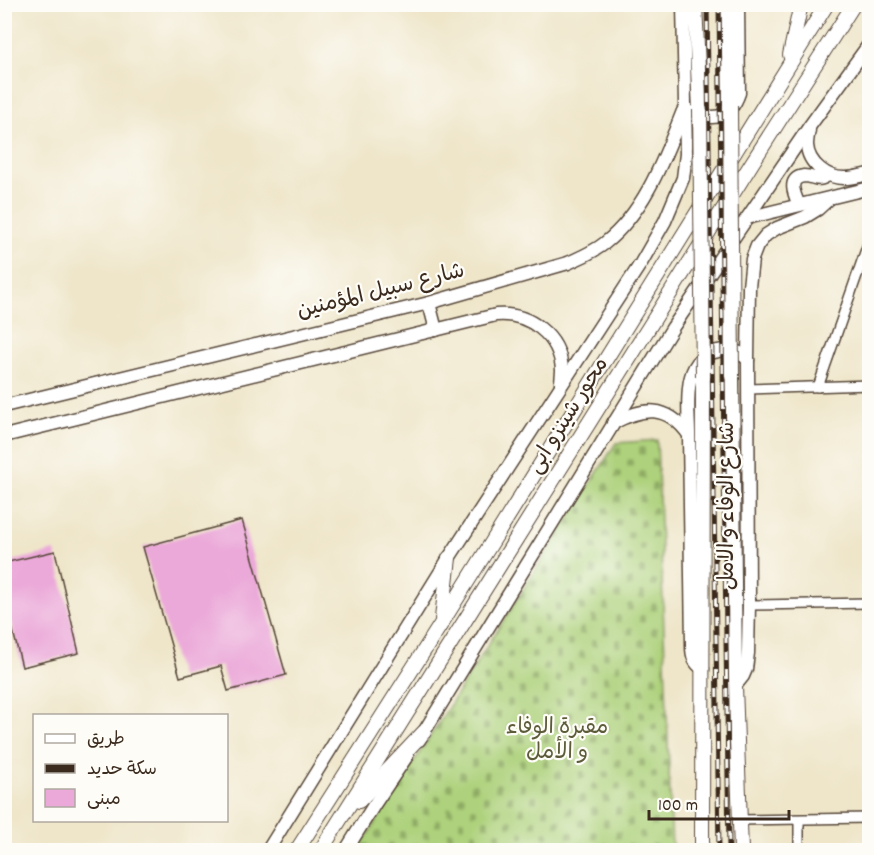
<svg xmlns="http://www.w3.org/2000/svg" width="874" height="855" viewBox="0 0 874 855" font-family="Dekko,'Playpen Sans Arabic',sans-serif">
  <defs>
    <pattern id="cemetery-stones" width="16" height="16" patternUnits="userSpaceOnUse" patternTransform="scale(1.5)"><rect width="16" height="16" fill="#add17b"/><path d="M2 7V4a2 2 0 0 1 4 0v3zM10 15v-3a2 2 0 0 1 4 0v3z" fill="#8eaa64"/></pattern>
  </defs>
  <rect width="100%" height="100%" fill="#fdfcf7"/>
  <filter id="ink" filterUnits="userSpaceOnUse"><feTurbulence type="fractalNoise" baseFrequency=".0167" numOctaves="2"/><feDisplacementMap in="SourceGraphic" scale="12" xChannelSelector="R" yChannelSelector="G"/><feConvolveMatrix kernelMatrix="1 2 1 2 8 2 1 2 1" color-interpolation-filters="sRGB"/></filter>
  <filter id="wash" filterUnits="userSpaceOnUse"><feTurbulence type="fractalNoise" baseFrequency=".008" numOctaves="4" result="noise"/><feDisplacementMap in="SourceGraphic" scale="24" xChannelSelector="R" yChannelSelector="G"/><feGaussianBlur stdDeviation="1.35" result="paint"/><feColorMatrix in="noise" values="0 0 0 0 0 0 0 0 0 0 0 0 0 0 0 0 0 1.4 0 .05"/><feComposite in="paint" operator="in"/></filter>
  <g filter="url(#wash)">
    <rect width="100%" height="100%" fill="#efe6ca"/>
    <polygon fill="url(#cemetery-stones)" stroke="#747e4c" stroke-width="1.5" points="657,440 672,850 358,850 616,443"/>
    <g id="blocks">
      <g fill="#eba9d9">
        <polygon points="242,520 286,675 228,691 221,666 180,677 143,547"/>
        <polygon points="55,551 79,653 22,667 4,595 4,563"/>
      </g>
    </g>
  </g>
  <g filter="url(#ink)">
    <use href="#blocks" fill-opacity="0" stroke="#564638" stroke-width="1.5"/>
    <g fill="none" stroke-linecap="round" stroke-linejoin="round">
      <g stroke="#564638" stroke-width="12">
        <g id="street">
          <polyline points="818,387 870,238"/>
          <polyline points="749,389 870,385"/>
          <polyline points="749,605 870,603"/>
          <polyline points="740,820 870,818"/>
          <polyline points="799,820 799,850"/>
        </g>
      </g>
      <g stroke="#564638" stroke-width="15">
        <g id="secondary">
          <path d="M693,112C716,123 731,116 739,93L738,4"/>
          <path d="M809,130C808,135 807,140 807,145C808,164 828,179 846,178C854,178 862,175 870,174"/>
          <path d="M799,205C795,196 786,178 804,176C815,176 817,183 828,175"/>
          <polyline points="747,218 870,188"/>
          <polyline points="429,303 436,330"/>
          <path d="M4,406L429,303L568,263C581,257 594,252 605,243C646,210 664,158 683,111"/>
          <path d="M613,423C643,407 667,404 689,435L692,646C692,656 694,663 703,669"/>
          <path d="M689,435C689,406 680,358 718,351C730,348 740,351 748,360"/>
          <path d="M4,436L496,315C528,312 560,335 562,370C562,374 561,379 561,384"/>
          <polyline points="735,686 743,676 746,669 748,653 749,605 748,360 749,287 752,259 757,246 766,235 777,228 805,217 818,209 829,199"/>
          <polyline points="419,740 673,327 809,127 870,43"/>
          <polyline points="268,850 449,558 641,263 665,221 683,178 686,154 683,4"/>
          <polyline points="346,850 374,805 407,756"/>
        </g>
      </g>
      <g stroke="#564638" stroke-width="16">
        <g id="primary">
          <polyline points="695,4 700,110"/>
          <polyline points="728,4 730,105"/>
          <polyline points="790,55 801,4"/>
          <polyline points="732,376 735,686 741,850"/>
          <polyline points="442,618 449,558"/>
          <polyline points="359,801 424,732"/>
          <polyline points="297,850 441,624 827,4"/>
          <polyline points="321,850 752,163 854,4"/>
          <polyline points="702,850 703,377"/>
        </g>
      </g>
      <use href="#street" stroke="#fff" stroke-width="9"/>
      <use href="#secondary" stroke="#fff" stroke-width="12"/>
      <use href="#primary" stroke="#fff" stroke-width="14"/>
      <g stroke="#3b2a1e" stroke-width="5">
        <g id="rail">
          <polyline points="707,4 719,850"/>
          <polyline points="719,4 726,640 729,850"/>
        </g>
      </g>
      <use href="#rail" stroke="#fdfcf7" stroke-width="3" stroke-dasharray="9" stroke-linecap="butt"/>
      <g stroke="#564638" stroke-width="16" stroke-linecap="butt">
        <g id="primary-bridge">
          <polyline points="730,105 732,376"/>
          <polyline points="700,110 703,377"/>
        </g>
      </g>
      <use href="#primary-bridge" stroke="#fff" stroke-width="14"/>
    </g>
  </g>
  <g text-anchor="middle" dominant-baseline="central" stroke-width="4.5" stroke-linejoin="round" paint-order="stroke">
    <g font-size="22" fill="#3b2a1e" stroke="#fdfcf7">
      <text transform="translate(381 292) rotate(-14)">شارع سبيل المؤمنين</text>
      <text transform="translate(569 416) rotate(-58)">محور شينزو ابى</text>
      <text transform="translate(728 506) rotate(-90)">شارع الوفاء و الامل</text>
    </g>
    <g font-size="22" fill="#5d5c3a" stroke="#fdfcf7">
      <text x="557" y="728">مقبرة الوفاء<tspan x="557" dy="25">و الأمل</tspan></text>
    </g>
  </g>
  <rect width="874" height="855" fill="none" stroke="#fdfcf7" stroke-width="24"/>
  <rect x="33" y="714" width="195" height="108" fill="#fdfcf7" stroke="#afa8a0" stroke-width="1.5"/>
  <rect x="45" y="734" width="30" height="9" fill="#ffffff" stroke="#afa8a0" stroke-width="1.5"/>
  <text x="87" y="744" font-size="18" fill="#3b2a1e">طريق</text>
  <rect x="45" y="764" width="30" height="9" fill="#3b2a1e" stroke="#afa8a0" stroke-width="1.5"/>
  <text x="87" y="774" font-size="18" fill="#3b2a1e">سكة حديد</text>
  <rect x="45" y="789" width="30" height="18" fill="#eba9d9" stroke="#afa8a0" stroke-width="1.5"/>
  <text x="87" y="804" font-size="18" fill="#3b2a1e">مبنى</text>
  <path d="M649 810v9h140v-9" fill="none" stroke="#3b2a1e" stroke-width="3"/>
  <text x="658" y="810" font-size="18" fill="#3b2a1e" stroke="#fdfcf7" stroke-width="4.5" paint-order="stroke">100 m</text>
</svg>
